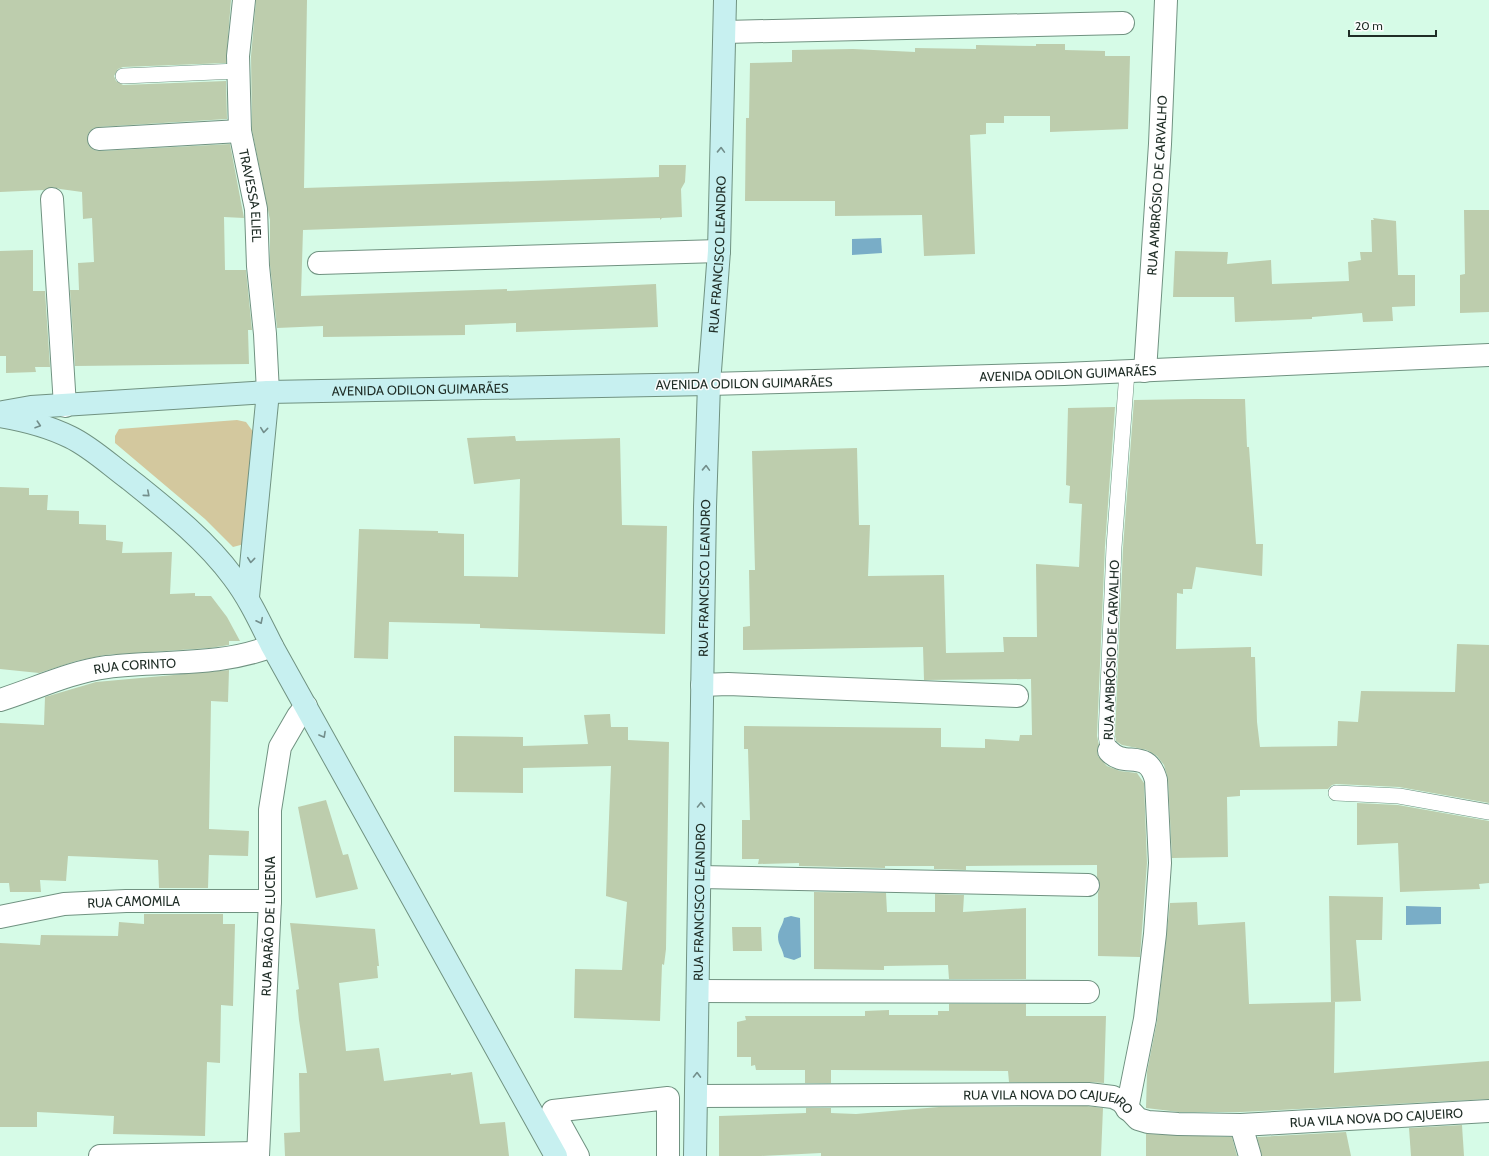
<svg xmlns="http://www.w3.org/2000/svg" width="1489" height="1156" viewBox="0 0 1489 1156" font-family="Cabin,sans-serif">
  <rect width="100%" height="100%" fill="#d6fbe7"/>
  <polygon fill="#d3c89e" points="237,420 246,422 254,433 248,543 233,547 205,519 115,443 115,436 119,429"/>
  <g fill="#79adc7">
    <polygon points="881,238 882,253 852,255 852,239"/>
    <polygon points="1406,906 1441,907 1441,924 1406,925"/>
    <path d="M791,916L800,918L801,957L794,960L784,957C783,949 778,945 778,937C778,930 783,925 784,918Z"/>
  </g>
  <g fill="#bdcdad">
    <polygon points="0,0 231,0 226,63 123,67 118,69 114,76 116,81 123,85 226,81 227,119 98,127 92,129 88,134 87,139 89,146 94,150 100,151 230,144 244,218 224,217 225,270 246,270 252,330 248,330 249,364 75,366 70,290 79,290 78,263 94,262 92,218 83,219 82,192 60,189 52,187 44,190 0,192"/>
    <polygon points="256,0 307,0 304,188 659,177 659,165 686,165 685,182 681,189 682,217 662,218 660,220 660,218 303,230 301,296 507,289 507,291 656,284 658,327 516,332 516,323 465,325 465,335 323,337 323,326 277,328 270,265 270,220 252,130 251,56"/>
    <polygon points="1036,44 1065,44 1065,50 1105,51 1105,56 1130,56 1128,129 1050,132 1050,116 1004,116 1004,123 986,123 986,134 970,135 975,254 924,256 922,215 835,216 835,201 745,201 746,118 749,118 750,63 792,62 792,50 853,49 915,52 915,48 976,49 976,45 1036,46"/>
    <polygon points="1464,210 1489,210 1489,312 1460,313 1460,275 1465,274"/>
    <polygon points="1373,218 1396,221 1398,275 1415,275 1415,306 1392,307 1393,321 1363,322 1362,313 1312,317 1312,319 1235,322 1234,297 1173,297 1175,251 1228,252 1227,264 1271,260 1272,284 1349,281 1348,262 1361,260 1360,252 1372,252 1371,220 1374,220"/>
    <polygon points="33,250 33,291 45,291 50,367 35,367 36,372 6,373 6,356 0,356 0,251"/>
    <polygon points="1195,399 1245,399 1247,447 1249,447 1256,544 1263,544 1262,576 1196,567 1192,589 1183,589 1183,594 1177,593 1176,649 1251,647 1251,657 1255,657 1257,722 1260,747 1337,746 1338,721 1358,722 1361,691 1455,692 1457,644 1489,645 1489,803 1399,787 1336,784 1332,785 1328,789 1240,790 1240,796 1227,797 1228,857 1172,858 1168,779 1164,765 1157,756 1147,750 1122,745 1116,741 1115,735 1123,548 1134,400"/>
    <polygon points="1115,407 1105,546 1097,736 1099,745 1097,749 1098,756 1107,766 1120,771 1137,773 1144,783 1147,863 1140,957 1098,956 1098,893 1100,885 1097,877 1097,865 966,866 966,870 934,869 934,866 885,866 885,868 799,866 799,863 758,864 759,859 742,859 742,820 750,820 748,749 744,749 744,726 941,728 941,747 985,748 985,739 1019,741 1020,735 1032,735 1031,679 924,680 923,647 743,650 743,627 750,626 749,570 755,570 752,451 857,448 859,525 870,525 868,576 944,575 946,653 1004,652 1003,637 1037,637 1036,564 1079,567 1082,504 1069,503 1070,486 1066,485 1068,408"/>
    <polygon points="515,436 516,441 620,438 622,525 667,526 665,634 480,628 480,624 389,622 388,659 354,658 359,529 438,531 438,533 464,534 464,576 518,577 520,479 474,484 467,438"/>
    <polygon points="0,487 29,488 29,495 48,495 47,510 79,511 79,524 106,525 106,540 123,542 122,553 172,552 170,594 195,593 195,596 211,596 227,617 240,641 229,641 229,645 210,648 105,655 76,661 39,673 0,669"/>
    <polygon points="229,670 228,702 211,701 209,829 249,831 248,856 209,855 208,888 159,888 158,860 94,857 68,856 66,881 40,880 41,892 10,892 9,883 0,883 0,723 44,725 45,697 96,682"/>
    <polygon points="610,714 611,727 628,727 628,740 669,742 666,949 664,965 662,964 660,1021 574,1018 575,969 622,970 627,902 606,896 611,766 523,768 523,793 454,792 454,736 523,737 523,746 588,744 584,715"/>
    <polygon points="326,800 343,855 348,854 358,889 316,898 298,807"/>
    <polygon points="1357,803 1398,805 1489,821 1489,883 1479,884 1480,889 1400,892 1398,843 1357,845"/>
    <polygon points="814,892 886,893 887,912 935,912 935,894 964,895 963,912 1026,908 1026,979 949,979 948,965 884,966 884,970 814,969"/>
    <polygon points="1329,896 1383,897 1382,940 1356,940 1361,1001 1331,1002"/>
    <polygon points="1197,902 1198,925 1245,922 1249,1004 1335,1002 1334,1073 1489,1061 1489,1099 1241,1112 1179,1112 1146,1108 1147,1072 1157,1021 1170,903"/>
    <polygon points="144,914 223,914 223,924 235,924 233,1006 221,1005 220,1063 207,1062 205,1136 113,1134 114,1116 37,1112 37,1127 0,1127 0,943 40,945 41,935 118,936 119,922 144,924"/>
    <polygon points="290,923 375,929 379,966 377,966 378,978 339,983 346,1051 379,1048 384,1081 451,1073 451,1075 472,1072 480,1124 505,1122 509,1156 285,1156 284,1133 300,1132 299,1073 307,1073 299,1020 296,990 299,989"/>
    <polygon points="732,927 761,927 762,951 733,951"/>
    <polygon points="949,1004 1026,1004 1026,1016 1106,1016 1104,1083 1088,1082 1009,1082 1008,1071 831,1070 831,1083 805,1083 805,1070 756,1070 755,1065 751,1066 751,1057 737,1057 737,1022 746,1020 745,1016 865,1016 865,1011 889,1010 889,1015 938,1015 938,1011 949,1011"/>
    <polygon points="1087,1106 1103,1108 1101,1156 821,1156 821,1153 761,1156 719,1156 719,1116 806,1113 806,1108 831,1108 831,1113 856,1114 939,1107"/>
    <polygon points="1462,1125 1464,1156 1411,1156 1409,1128"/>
    <polygon points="1346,1132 1351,1156 1262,1156 1257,1137"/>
    <polygon points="1146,1134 1232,1137 1237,1156 1146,1156"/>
  </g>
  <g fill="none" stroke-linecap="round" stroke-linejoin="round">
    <g stroke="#709281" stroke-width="16">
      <g id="service">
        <polyline points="123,76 238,71"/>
        <polyline points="1109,751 1106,736 1114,547 1127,372"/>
        <polyline points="1336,793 1399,796 1489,812"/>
      </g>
    </g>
    <g stroke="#709281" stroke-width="24">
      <polyline id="pedestrian" points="578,1156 553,1111 668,1098 668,1156"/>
    </g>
    <g stroke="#709281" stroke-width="24">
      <g id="minor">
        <path id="s1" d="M244,0L238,56L240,131L256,209L258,266L265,334L268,392"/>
        <polyline points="725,32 1123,23"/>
        <polyline points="99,139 240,131"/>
        <polyline points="52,199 65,406"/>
        <polyline points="319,263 719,251"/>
        <path id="s2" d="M1145,371L1160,144L1166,0"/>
        <polyline points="702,685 728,684 1017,696"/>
        <path id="s3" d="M0,700C35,689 70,672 107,667C164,660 218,667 272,646"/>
        <path d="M1109,751C1125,769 1147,747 1156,780L1160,863L1155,934L1145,1019L1127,1109"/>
        <polyline points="700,877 1088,885"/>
        <path id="s4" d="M0,917L64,904L126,901H270"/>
        <polyline points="698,991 1088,992"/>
        <path id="s5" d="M696,1096L1088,1094L1113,1097L1121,1101L1138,1119L1148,1122L1178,1124L1241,1125L1489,1111"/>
        <polyline points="1241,1125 1250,1156"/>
        <polyline points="100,1156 258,1153"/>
        <path id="s6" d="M258,1156L270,901V810L280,747L298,716L306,706"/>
      </g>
    </g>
    <g stroke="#709281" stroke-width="24">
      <g id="tertiary">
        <path id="s7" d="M709,384L1064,374L1489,355"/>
      </g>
    </g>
    <g stroke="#709281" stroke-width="24">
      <g id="secondary">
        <path id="s8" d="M3,412L31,407L268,392L709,384"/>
        <path d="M0,416C24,420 48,426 70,437C91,447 110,465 129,479C165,508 205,539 233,577C249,598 260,622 272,646L556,1156"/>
        <polyline points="248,597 268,392"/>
        <path id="s9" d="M695,1156L705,507L709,384L719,251L725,0"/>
      </g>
    </g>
    <use href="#service" stroke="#fff" stroke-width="15"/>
    <use href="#pedestrian" stroke="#fff" stroke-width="22"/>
    <use href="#minor" stroke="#fff" stroke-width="22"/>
    <use href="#tertiary" stroke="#fff" stroke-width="22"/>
    <use href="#secondary" stroke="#c7f0f0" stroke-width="22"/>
  </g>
  <defs><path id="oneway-chevron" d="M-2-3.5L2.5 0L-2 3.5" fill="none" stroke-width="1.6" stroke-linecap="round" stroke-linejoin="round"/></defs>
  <g stroke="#738e8b">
    <use href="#oneway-chevron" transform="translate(721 150) rotate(-88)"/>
    <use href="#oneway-chevron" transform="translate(38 425) rotate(18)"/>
    <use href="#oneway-chevron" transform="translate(264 430) rotate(96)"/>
    <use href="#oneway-chevron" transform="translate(706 468) rotate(-88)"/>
    <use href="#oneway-chevron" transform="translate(147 494) rotate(41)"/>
    <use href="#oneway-chevron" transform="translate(251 560) rotate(96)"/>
    <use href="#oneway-chevron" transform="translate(260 621) rotate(64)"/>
    <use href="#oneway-chevron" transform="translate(323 735) rotate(61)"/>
    <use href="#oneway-chevron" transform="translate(701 805) rotate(-89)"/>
    <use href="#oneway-chevron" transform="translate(697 1075) rotate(-89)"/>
  </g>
  <g text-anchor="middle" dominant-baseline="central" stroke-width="3" stroke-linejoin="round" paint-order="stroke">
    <g font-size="13" fill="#1f2d26" stroke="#fdfdfd">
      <text stroke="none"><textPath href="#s2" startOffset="186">RUA AMBRÓSIO DE CARVALHO</textPath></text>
      <text stroke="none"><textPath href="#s1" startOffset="197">TRAVESSA ELIEL</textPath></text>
      <text stroke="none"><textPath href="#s9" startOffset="902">RUA FRANCISCO LEANDRO</textPath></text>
      <text stroke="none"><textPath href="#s7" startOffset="359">AVENIDA ODILON GUIMARÃES</textPath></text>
      <text transform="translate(744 383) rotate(-1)">AVENIDA ODILON GUIMARÃES</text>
      <text stroke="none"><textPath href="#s8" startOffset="418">AVENIDA ODILON GUIMARÃES</textPath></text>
      <text stroke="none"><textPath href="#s9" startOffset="578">RUA FRANCISCO LEANDRO</textPath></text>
      <text transform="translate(1111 650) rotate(-88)">RUA AMBRÓSIO DE CARVALHO</text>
      <text stroke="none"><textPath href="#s3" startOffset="140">RUA CORINTO</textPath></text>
      <text stroke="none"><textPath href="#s4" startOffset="135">RUA CAMOMILA</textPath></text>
      <text stroke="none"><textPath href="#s9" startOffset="254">RUA FRANCISCO LEANDRO</textPath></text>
      <text stroke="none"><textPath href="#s6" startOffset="230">RUA BARÃO DE LUCENA</textPath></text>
      <text stroke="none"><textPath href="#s5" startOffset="354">RUA VILA NOVA DO CAJUEIRO</textPath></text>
      <text stroke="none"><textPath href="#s5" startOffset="690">RUA VILA NOVA DO CAJUEIRO</textPath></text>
    </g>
  </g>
  <path d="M1349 30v6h87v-6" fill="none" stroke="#1f2d26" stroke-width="2"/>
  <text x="1355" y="30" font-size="12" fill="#1f2d26" stroke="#fdfdfd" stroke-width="3" paint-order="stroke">20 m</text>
</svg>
